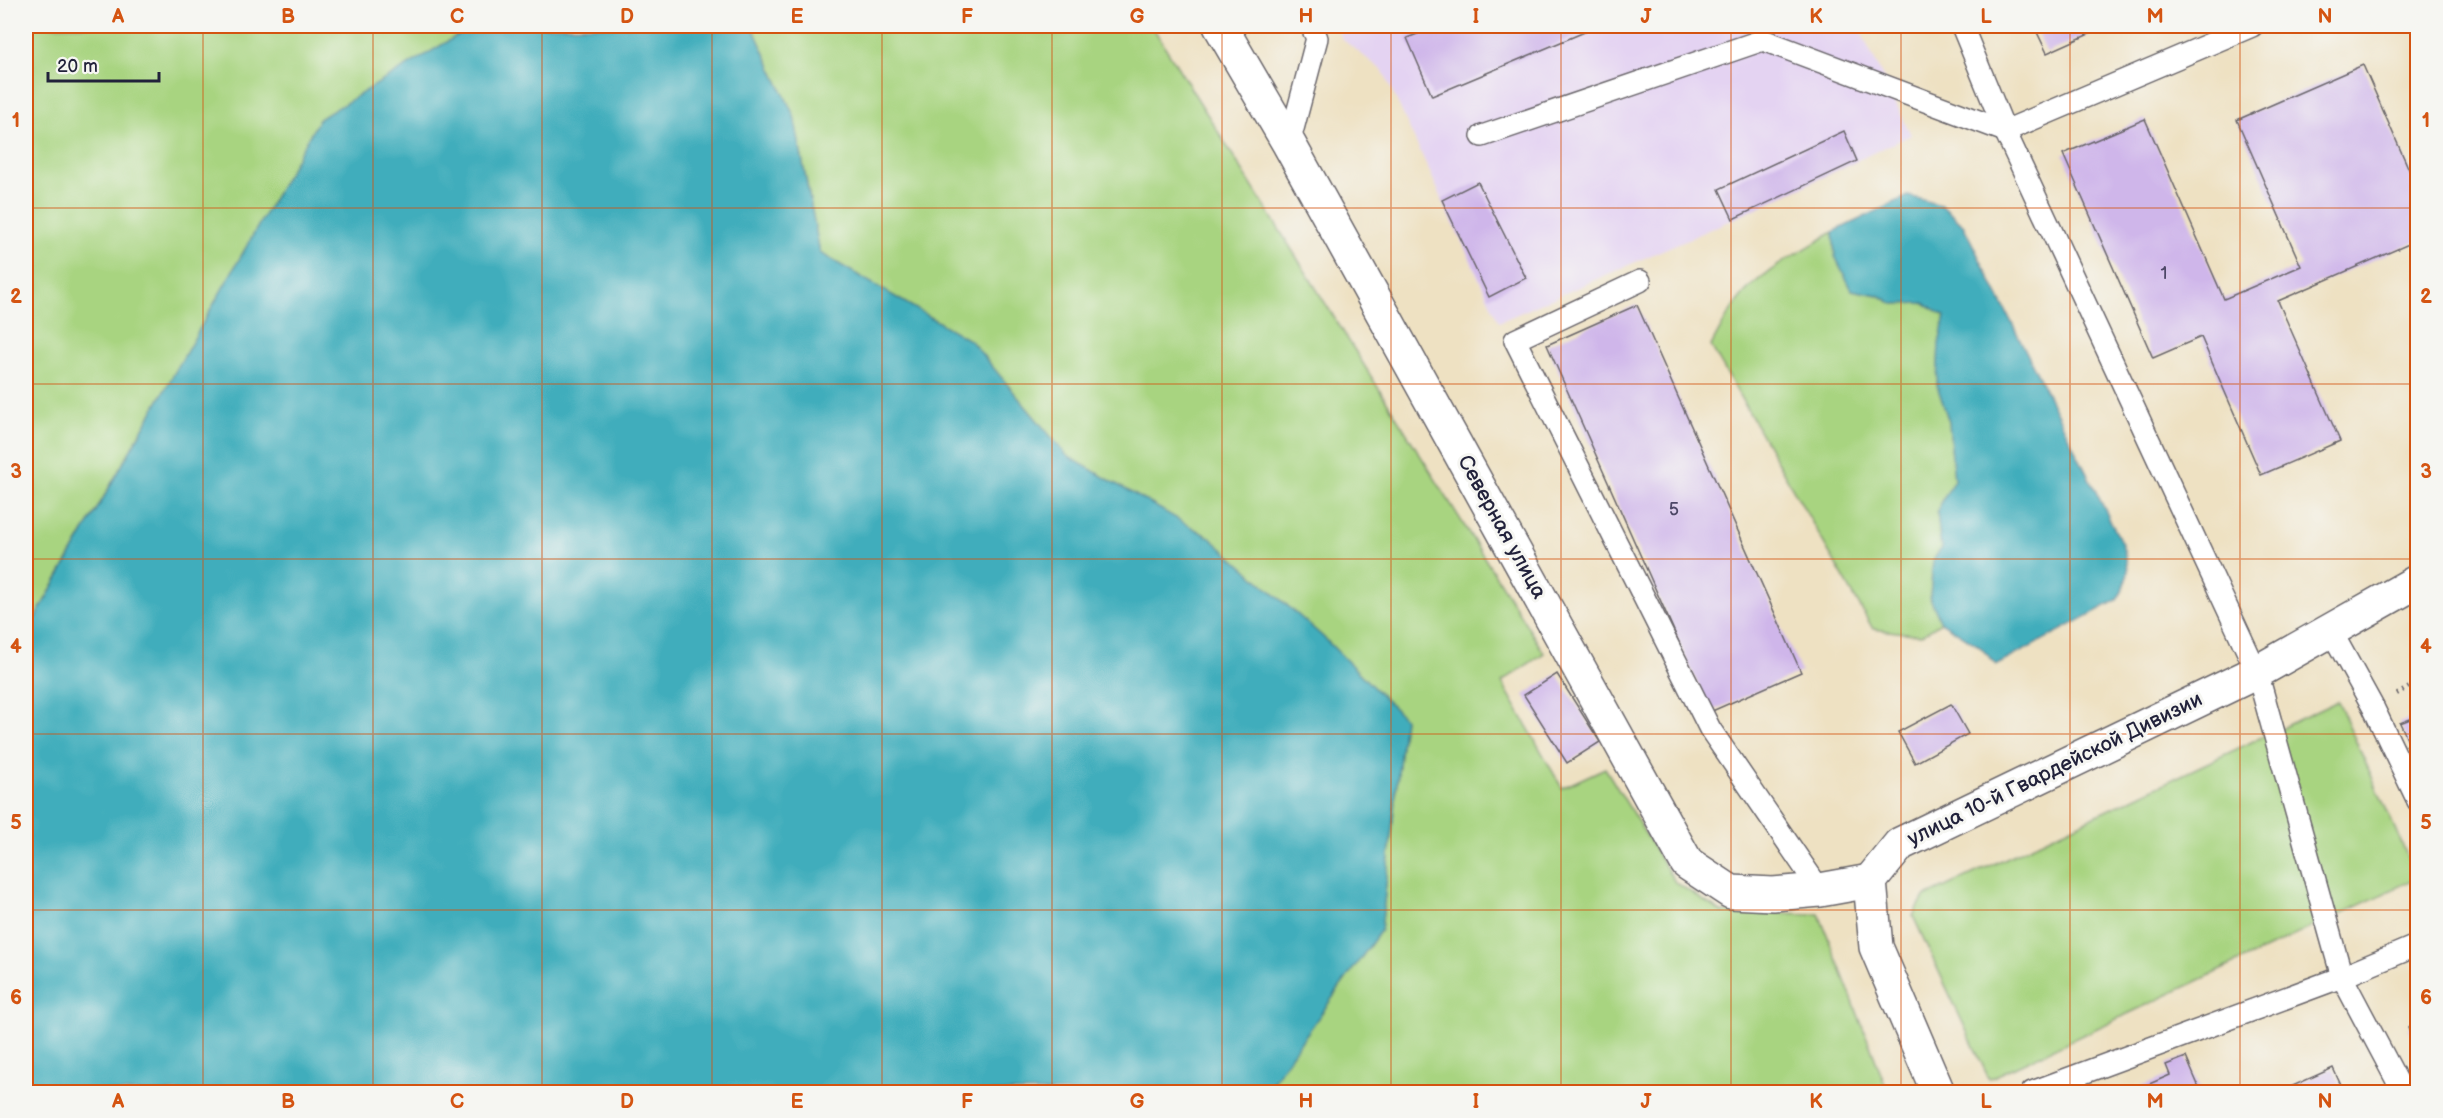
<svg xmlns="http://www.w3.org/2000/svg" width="2443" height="1118" viewBox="0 0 2443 1118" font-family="'Balsamiq Sans',sans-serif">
  <rect width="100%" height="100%" fill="#f6f6f2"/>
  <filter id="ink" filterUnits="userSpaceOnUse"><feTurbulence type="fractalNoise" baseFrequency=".0167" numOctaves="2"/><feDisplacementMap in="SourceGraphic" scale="12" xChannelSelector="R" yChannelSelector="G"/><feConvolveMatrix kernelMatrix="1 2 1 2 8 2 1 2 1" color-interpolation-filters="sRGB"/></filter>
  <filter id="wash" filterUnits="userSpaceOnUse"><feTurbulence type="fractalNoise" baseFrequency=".008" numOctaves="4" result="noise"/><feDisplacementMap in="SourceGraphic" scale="24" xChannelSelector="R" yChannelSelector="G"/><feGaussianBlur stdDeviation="1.35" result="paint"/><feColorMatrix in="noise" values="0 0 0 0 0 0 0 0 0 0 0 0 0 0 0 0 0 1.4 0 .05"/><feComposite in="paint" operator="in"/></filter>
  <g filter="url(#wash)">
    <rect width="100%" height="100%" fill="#eee1c2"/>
    <polygon fill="#e4d3f2" points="1336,26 1858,26 1911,135 1733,219 1499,322 1383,71 1342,39"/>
    <g fill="#a8d480" stroke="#657b5e" stroke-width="1.5">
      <polygon points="26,26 473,26 319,120 26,633"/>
      <polygon points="752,26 1152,26 1544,653 1502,682 1562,788 1605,768 1675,882 1721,912 1819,914 1888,1092 1265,1092 1381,930 1404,718 1322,636 1209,537 1067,456 971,341 820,253 794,116"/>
      <path d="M1833,232L1835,256L1852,290L1879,295L1893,304L1924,303L1945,316L1939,344L1937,385L1949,422L1954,480L1937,511L1941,548L1933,561L1930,598L1941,622L1921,635L1873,629L1711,346C1721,327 1732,306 1747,290C1772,266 1804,250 1833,232Z"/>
      <polygon points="2338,701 2417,878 1989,1079 1913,916 1924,897"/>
    </g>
    <g fill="#3fadbc" stroke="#30687c" stroke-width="1.5">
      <polygon points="473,26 752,26 794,116 820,253 971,341 1067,456 1209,537 1322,636 1404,718 1381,930 1265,1092 26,1092 26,634 319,119"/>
      <path d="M1908,196L1941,205L1963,225L2122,544C2130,569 2131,578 2117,600L1997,665L1979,646L1941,622L1930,598L1933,561L1941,548L1937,511L1954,480L1949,422L1937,385L1939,344L1945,316L1924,303L1893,304L1879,295L1852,290L1835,256L1833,232Z"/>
    </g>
    <g id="blocks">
      <g fill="#cfb6ea">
        <polygon points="1438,26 1599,26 1432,96 1407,38"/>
        <polygon points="2034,26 2107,26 2047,53"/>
        <polygon points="2363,65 2418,190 2418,240 2278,301 2340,441 2261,475 2201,337 2153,358 2063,154 2145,119 2224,299 2301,266 2237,120"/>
        <polygon points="1844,131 1857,161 1733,219 1719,189"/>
        <polygon points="1478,182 1526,278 1489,297 1442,200"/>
        <polygon points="1637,305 1801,672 1710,712 1547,345"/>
        <polygon points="1557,674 1600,742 1567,763 1524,695"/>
        <polygon points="1951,704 1968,734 1915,763 1898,732"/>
        <polygon points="2418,716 2418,762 2400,723"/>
        <polygon points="2417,1024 2417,1051 2408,1028"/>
        <polygon points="2186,1057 2201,1092 2131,1092 2170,1075 2166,1065"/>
        <polygon points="2333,1068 2344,1092 2279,1092"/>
      </g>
    </g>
  </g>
  <g filter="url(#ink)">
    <use href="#blocks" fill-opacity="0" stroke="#69656a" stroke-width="1.5"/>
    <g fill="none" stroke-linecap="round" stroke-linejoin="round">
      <g stroke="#69656a" stroke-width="24">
        <g id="service">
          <polyline points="1962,26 2005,131 2257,672 2342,977 2403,1092"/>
          <polyline points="1482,136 1763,40 2005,131 2252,26"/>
          <polyline points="1289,144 1317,38 1311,26"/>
          <polyline points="1640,281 1515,340 1710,729 1820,890"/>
          <polyline points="2330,629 2373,707 2418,801"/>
          <polyline points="2032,1092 2342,977 2418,945"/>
        </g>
      </g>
      <g stroke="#69656a" stroke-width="36">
        <g id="minor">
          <polyline points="1220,26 1289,144 1687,863 1731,892 1773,894 1820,890 1870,881"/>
          <polyline points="1938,1092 1876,947 1870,881 1900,844 2257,672 2418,581"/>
        </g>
      </g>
      <polyline stroke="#69656a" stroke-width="4" stroke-dasharray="1.5 4.5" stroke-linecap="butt" points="2397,694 2418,682"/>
      <use href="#service" stroke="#fff" stroke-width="21"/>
      <use href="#minor" stroke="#fff" stroke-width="33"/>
    </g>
  </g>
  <path fill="none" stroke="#d45411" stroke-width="1.5" stroke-opacity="0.55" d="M203,26V1092M373,26V1092M542,26V1092M712,26V1092M882,26V1092M1052,26V1092M1222,26V1092M1391,26V1092M1561,26V1092M1731,26V1092M1901,26V1092M2070,26V1092M2240,26V1092M26,208H2418M26,384H2418M26,559H2418M26,734H2418M26,910H2418"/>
  <g text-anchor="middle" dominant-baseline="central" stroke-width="6" stroke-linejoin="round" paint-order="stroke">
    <g font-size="18" fill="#4d4767">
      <text x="2164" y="273">1</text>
      <text x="1674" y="509">5</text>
    </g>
    <g font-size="21" fill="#22223b" stroke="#f6f6f2">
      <text transform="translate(1502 527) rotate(61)">Северная улица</text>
      <text transform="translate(2055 769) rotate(-26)">улица 10-й Гвардейской Дивизии</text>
    </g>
  </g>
  <rect width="2443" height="1118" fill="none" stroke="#f6f6f2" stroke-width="66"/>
  <path d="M48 72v9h111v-9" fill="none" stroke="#22223b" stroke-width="3"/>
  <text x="57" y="72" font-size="18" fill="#22223b" stroke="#f6f6f2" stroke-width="4.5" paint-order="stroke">20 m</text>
  <rect x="33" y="33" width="2377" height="1052" fill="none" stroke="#d45411" stroke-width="2"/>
  <g font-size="20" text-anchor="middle" font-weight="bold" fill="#d45411">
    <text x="118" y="23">A</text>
    <text x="288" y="23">B</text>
    <text x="457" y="23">C</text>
    <text x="627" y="23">D</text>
    <text x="797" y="23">E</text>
    <text x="967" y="23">F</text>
    <text x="1137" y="23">G</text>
    <text x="1306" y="23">H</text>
    <text x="1476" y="23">I</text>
    <text x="1646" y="23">J</text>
    <text x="1816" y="23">K</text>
    <text x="1986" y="23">L</text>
    <text x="2155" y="23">M</text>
    <text x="2325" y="23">N</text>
    <text x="16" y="127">1</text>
    <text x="2426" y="127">1</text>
    <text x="16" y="303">2</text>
    <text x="2426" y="303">2</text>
    <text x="16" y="478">3</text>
    <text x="2426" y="478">3</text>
    <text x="16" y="653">4</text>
    <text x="2426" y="653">4</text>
    <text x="16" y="829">5</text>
    <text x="2426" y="829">5</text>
    <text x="16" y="1004">6</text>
    <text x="2426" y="1004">6</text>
    <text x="118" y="1108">A</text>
    <text x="288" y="1108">B</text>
    <text x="457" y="1108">C</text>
    <text x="627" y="1108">D</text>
    <text x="797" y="1108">E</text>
    <text x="967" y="1108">F</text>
    <text x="1137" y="1108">G</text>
    <text x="1306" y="1108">H</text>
    <text x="1476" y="1108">I</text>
    <text x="1646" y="1108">J</text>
    <text x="1816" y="1108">K</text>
    <text x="1986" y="1108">L</text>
    <text x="2155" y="1108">M</text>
    <text x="2325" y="1108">N</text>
  </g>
</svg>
